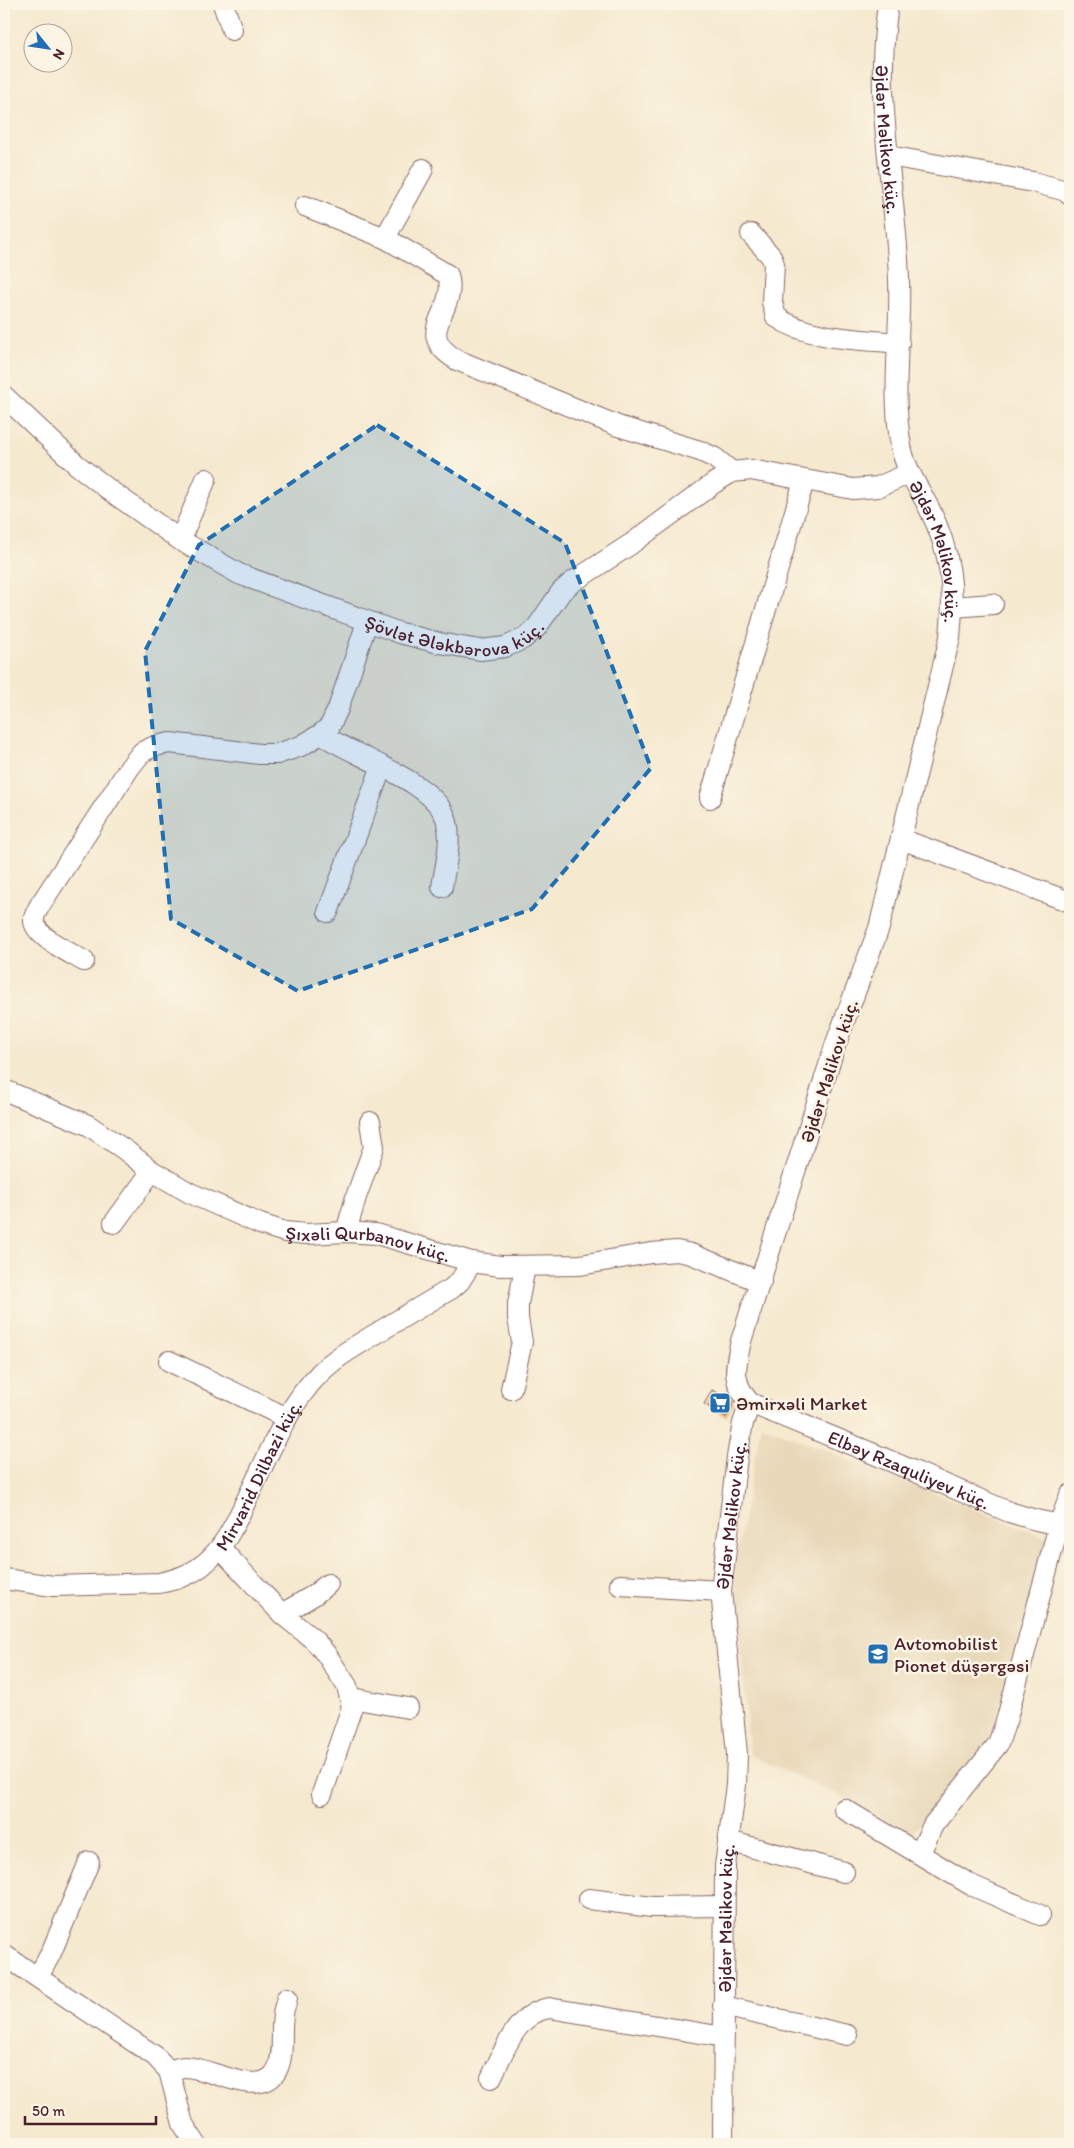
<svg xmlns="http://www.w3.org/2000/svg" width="1074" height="2148" viewBox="0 0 1074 2148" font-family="Itim,sans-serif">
  <rect width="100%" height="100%" fill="#fcf5e5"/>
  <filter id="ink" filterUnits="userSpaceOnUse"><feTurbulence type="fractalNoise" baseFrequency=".02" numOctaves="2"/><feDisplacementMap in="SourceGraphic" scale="10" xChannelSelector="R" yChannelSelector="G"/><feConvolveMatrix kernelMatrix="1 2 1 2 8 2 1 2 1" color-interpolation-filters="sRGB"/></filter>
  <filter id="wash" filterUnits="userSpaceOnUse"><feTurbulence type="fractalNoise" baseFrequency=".0096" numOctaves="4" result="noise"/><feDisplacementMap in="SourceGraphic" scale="20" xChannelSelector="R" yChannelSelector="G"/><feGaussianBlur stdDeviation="1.12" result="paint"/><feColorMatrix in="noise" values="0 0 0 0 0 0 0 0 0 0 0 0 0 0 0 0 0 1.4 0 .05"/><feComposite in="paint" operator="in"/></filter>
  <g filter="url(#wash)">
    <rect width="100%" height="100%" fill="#f5e9cf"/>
    <polygon fill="#e9d9ba" points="761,1425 1048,1538 991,1737 911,1834 840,1796 750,1755 734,1571"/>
    <g id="blocks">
      <polygon fill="#daa465" points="712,1390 734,1402 726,1417 704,1404"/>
    </g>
  </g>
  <g filter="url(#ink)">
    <use href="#blocks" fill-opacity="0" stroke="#866664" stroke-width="1"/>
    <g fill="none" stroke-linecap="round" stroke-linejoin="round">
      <g stroke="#866664" stroke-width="22">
        <g id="minor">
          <polyline points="223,4 232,30"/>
          <path id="s1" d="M888,4C884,33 882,61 883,91C885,154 897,216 899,280C901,335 891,392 901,446C905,469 919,488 929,508C951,552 955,589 950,637L879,928L836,1043L741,1341C735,1368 731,1381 750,1403L874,1454L1009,1512L1036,1520L1070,1527"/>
          <polyline points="889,156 1033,182 1066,191 1070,195"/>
          <path d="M305,206L385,238L448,275C459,312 410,332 457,360L618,426L700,451L715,458L732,472"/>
          <path d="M751,234L771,256L774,264L772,302L776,317C810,340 859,339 899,343"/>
          <polyline points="385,238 423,169"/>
          <path id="s2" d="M4,396L77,465L112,492L180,540L239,574L400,633L439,643L480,650L505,647L523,639L537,627L561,592L571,583L631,544L714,483L732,472L751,470L853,489L878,487L910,473"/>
          <polyline points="180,540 206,479"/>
          <polyline points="953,607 993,604"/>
          <path d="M321,734C353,756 439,783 447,822C452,842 445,867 442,887"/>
          <polyline points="710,798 804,481"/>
          <polyline points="901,839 1070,902"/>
          <polyline points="328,912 382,766"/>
          <path d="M84,961C72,954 32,935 34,919C34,915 38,909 40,905L130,767L142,752L155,746L170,743L260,754H277L301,746L321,734L330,726L338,709L367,622"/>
          <path id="s3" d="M4,1090L88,1125L125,1150L152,1171L190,1193L260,1224L285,1232L306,1234L346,1232L376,1234L472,1262L500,1266L580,1265L651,1253L677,1251L691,1254L761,1282"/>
          <polyline points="114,1223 152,1171"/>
          <polyline points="346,1232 356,1197 374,1147 370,1122"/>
          <polyline points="169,1361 287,1418"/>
          <polyline points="511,1389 522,1342 518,1318 518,1304 525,1267"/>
          <polyline points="220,1548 282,1614 314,1640 326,1654 347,1686 352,1707 322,1794"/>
          <path id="s4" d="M4,1579L53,1586L159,1583C175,1580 191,1575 204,1564C224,1548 235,1524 246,1501C268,1458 285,1408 320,1373C338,1355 361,1343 382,1330C405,1316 428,1302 451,1289L460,1281L472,1262"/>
          <polyline points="620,1585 721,1591"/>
          <polyline points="282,1614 314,1595 328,1584"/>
          <polyline points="351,1698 408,1708"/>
          <polyline points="844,1809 971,1885 1040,1915"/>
          <polyline points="728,1841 844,1872"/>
          <polyline points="920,1853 933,1825 998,1744 1007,1718 1059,1525 1070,1495"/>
          <polyline points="589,1899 652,1907 724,1906"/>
          <polyline points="4,1955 155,2056 169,2071 183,2124 196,2144"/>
          <polyline points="38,1977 51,1953 89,1862"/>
          <polyline points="723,2006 847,2035"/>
          <path d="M169,2071C174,2070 179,2067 184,2067C209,2066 261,2101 277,2070C285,2054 280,2034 283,2016C283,2010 286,2004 287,1998"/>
          <path d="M491,2078C505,2050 515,2014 549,2008L724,2037"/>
          <path id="s5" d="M723,2144L725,1866L736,1785L737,1754L721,1591L737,1457L743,1423L750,1403"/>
        </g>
      </g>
      <use href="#minor" stroke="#fff" stroke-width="20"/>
    </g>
  </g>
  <path fill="#1f6fb2" fill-opacity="0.2" stroke="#1f6fb2" stroke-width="4" stroke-dasharray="10 6" stroke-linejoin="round" d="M377,425L565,543L651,768L532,909L298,991L171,919L145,651L199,545Z"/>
  <defs>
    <g id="supermarket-square" transform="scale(1.125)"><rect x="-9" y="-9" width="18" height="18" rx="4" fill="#1f6fb2" stroke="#fcf5e5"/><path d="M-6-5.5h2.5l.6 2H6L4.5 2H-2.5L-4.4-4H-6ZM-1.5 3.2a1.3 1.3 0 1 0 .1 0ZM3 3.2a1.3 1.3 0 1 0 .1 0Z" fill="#fff"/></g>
    <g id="school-square" transform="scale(1.125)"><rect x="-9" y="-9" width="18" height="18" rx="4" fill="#1f6fb2" stroke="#fcf5e5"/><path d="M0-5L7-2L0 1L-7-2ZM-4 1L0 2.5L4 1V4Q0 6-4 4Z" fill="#fff"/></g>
  </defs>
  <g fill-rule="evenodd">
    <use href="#supermarket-square" x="720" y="1403"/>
    <use href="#school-square" x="878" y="1654"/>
  </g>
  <g text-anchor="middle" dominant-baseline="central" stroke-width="5" stroke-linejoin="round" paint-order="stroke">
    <g font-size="19" fill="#4a1f2b" stroke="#fcf5e5">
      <text stroke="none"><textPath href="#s1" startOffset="136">Əjdər Məlikov küç.</textPath></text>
      <text stroke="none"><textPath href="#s1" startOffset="556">Əjdər Məlikov küç.</textPath></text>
      <text stroke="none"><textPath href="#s2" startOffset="524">Şövlət Ələkbərova küç.</textPath></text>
      <text transform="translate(829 1071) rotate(-72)">Əjdər Məlikov küç.</text>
      <text stroke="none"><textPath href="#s3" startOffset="401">Şıxəli Qurbanov küç.</textPath></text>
      <text stroke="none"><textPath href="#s1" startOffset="1618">Elbəy Rzaquliyev küç.</textPath></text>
      <text stroke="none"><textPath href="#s4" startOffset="310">Mirvarid Dilbazi küç.</textPath></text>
      <text stroke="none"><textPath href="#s5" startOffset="631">Əjdər Məlikov küç.</textPath></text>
      <text stroke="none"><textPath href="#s5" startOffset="226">Əjdər Məlikov küç.</textPath></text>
    </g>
    <g font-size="19" fill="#4a1f2b" stroke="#fcf5e5" text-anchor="start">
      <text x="736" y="1403">Əmirxəli Market</text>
      <text x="894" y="1643">Avtomobilist<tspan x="894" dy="22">Pionet düşərgəsi</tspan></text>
    </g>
  </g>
  <rect width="1074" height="2148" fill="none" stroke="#fcf5e5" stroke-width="20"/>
  <g transform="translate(48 48) rotate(120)"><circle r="24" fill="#fcf5e5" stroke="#b59f9b"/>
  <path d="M0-4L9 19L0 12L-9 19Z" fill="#1f6fb2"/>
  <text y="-8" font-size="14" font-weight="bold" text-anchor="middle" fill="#4a1f2b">N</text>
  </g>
  <path d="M25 2116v8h131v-8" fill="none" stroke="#4a1f2b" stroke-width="2.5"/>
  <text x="32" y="2116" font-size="15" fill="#4a1f2b" stroke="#fcf5e5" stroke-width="4" paint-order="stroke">50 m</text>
</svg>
